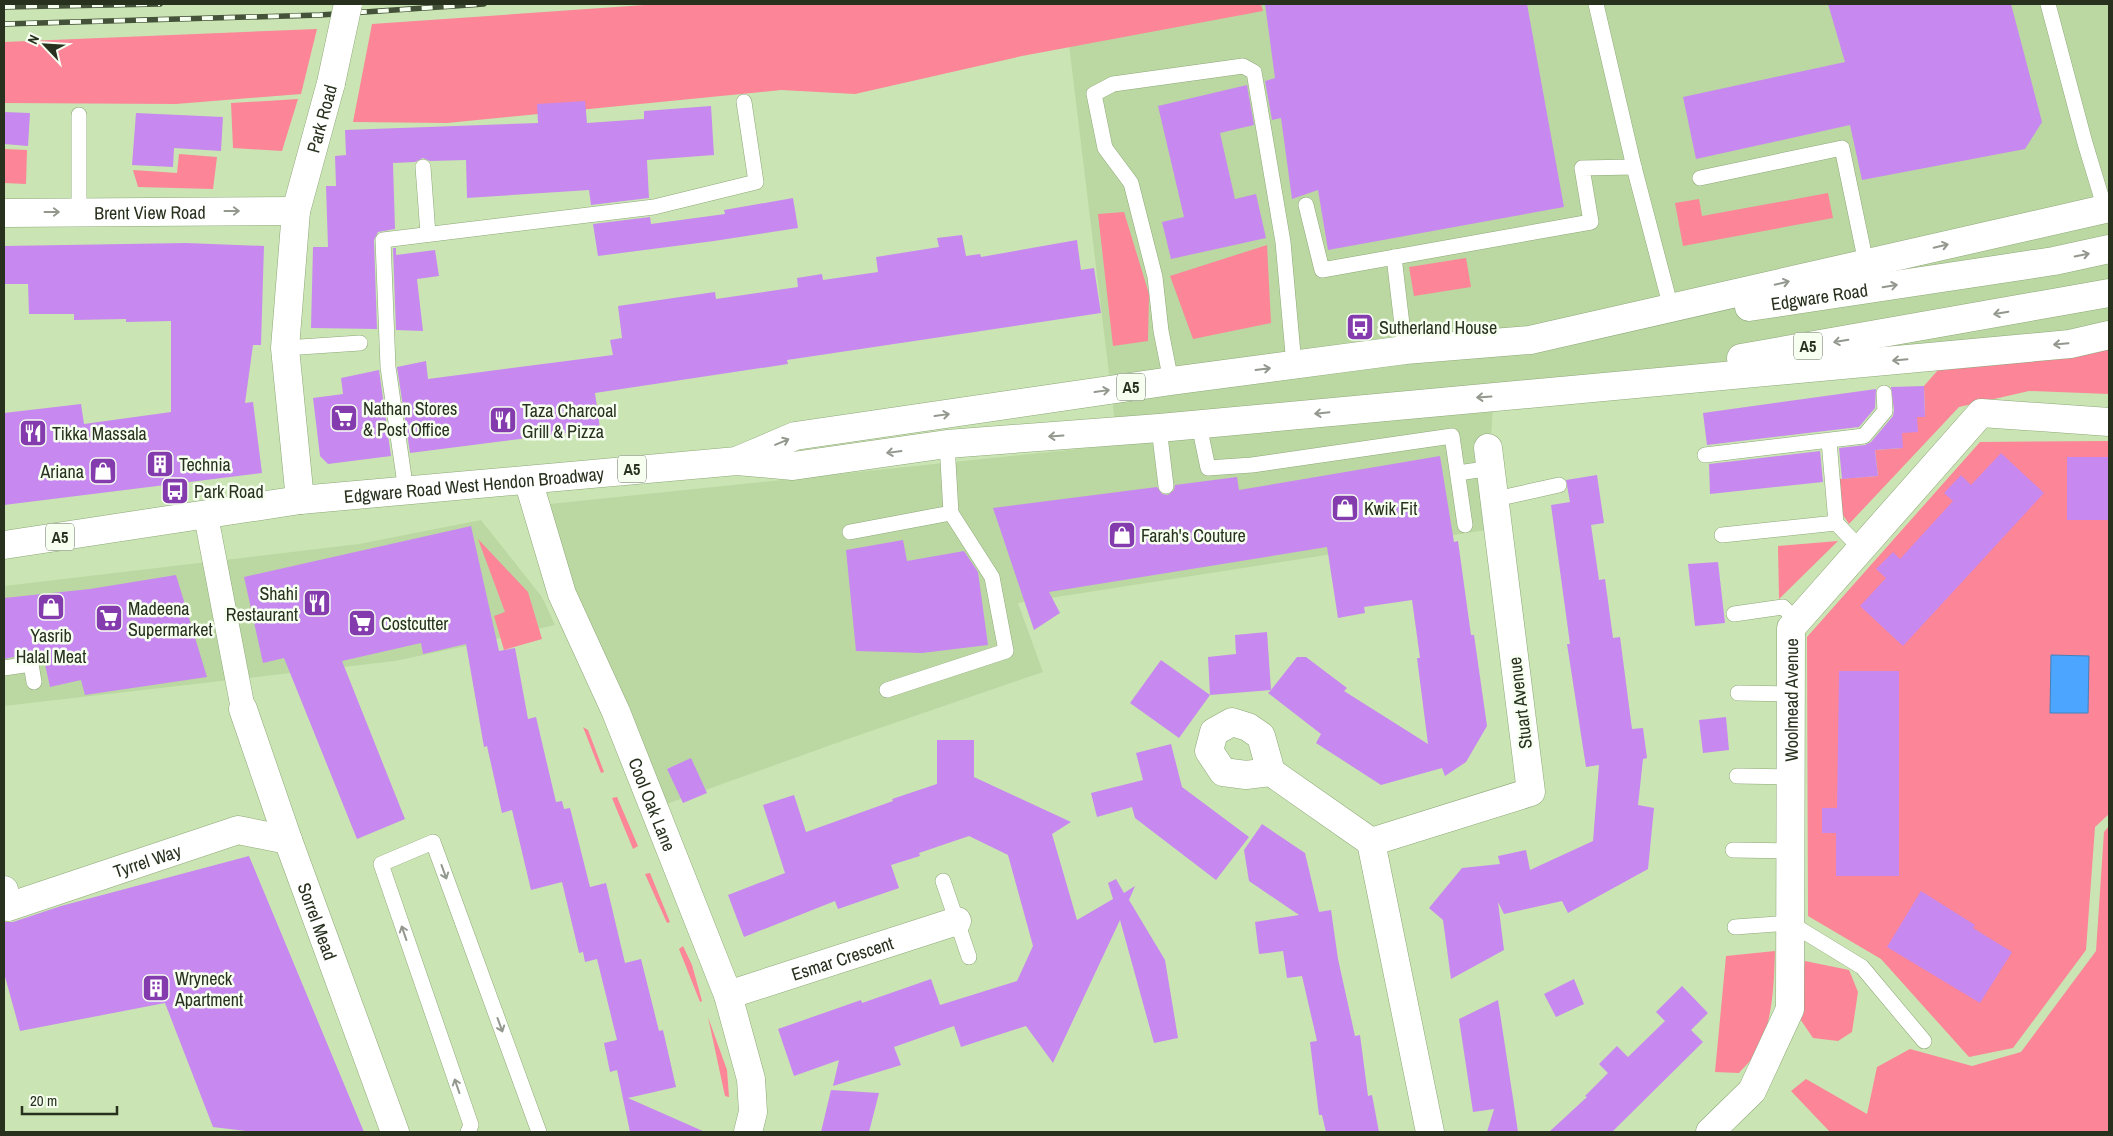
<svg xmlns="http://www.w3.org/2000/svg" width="2113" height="1136" viewBox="0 0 2113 1136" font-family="'Archivo Narrow',sans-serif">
  <rect width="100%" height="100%" fill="#cae5b3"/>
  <g fill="#bbd8a2">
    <polygon points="1064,4 2109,4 2109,321 2055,346 1116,431"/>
    <polygon points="1493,406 1490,456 1499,528 1018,603 1043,672 842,741 661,806 571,593 550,504"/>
    <polygon points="481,520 542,597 555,625 480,643 395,661 4,706 4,586 359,544"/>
  </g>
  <g fill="#fc8598">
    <polygon points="659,4 1261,4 1263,11 1022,56 855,94 781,90 447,123 353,122 372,24"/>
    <polygon points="317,29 301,94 176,104 4,103 4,42"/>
    <polygon points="298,99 282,151 233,148 231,103"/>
    <polygon points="4,149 27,150 26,184 4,183"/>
    <polygon points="179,154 217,157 213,189 138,187 133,170 177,173"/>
    <polygon points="1828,193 1833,218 1683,246 1675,203 1699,199 1702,216"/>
    <polygon points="1124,212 1149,294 1148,341 1113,346 1098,214"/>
    <polygon points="1267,245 1271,323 1193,339 1170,276"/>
    <polygon points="1466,258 1471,287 1414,296 1409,267"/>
    <polygon points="2109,336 2109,394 2029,391 1959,407 1849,524 1839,509 1838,479 1878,476 1875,450 1902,448 1902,433 1917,417 1925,417 1924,386 1951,355"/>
    <polygon points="2109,441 2109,814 2095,827 2086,950 2013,1048 1969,1057 1881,959 1808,916 1807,637 1980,442"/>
    <polygon points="478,539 528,592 542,639 504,650 494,616 505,612"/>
    <polygon points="1838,541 1779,599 1778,546"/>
    <polygon points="583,727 588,730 604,772 601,773"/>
    <polygon points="617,797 638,846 633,849 612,798"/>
    <polygon points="2109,826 2109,1132 1830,1132 1791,1091 1806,1079 1867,1114 1877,1067 1910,1049 1972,1066 2021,1052 2096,951 2104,832"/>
    <polygon points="650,873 670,922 667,923 645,874"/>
    <polygon points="683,946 692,965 702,1001 700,1002 679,949"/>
    <path d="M1775,951C1774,984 1773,1022 1757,1051C1753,1059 1745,1066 1739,1073L1715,1072L1726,956Z"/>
    <polygon points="1805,961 1849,970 1858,992 1852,1032 1838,1041 1813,1038 1796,1013"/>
    <polygon points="708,1017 727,1070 729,1097 725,1096"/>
  </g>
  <polygon fill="#4ca5fe" stroke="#4182bb" points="2051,655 2089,656 2088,713 2050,713"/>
  <g fill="#c789ef">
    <polygon points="1265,4 1527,4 1564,207 1328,250 1318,190 1292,199 1281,118 1272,120 1265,81 1275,78"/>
    <polygon points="1828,4 2011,4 2042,122 2025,149 1862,180 1850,125 1696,159 1683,97 1845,62"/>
    <polygon points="1247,85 1254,125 1220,133 1235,199 1256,194 1266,238 1171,259 1162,222 1184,217 1158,106"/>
    <polygon points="585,101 587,123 644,119 644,111 711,106 714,155 647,160 649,198 591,205 589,190 467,198 466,160 430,161 423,158 415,162 393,163 395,229 378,232 374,240 377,329 311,328 313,247 328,247 326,186 336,186 335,156 346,155 345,130 538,123 537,104"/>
    <polygon points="4,112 30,113 28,146 4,144"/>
    <polygon points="136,113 223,117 221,151 174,148 173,167 132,165"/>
    <polygon points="793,198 798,228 714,241 598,256 593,224 650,217 651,224 725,214 724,210"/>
    <polygon points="962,235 966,256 980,254 981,257 1077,240 1081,270 1094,268 1101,313 787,360 788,364 595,393 600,429 410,453 397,367 426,361 428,379 613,355 610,340 622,338 618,306 715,292 716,299 798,287 797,278 822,274 823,280 878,272 876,257 939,247 937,238"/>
    <polygon points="186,243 264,246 261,345 253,345 245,403 253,402 262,473 4,505 4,413 81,404 84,424 171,412 171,321 126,322 126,319 74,320 74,314 29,314 28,284 4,284 4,246"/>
    <polygon points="393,248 396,248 396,255 435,250 439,276 417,279 423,331 396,330"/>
    <polygon points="379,370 391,456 328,464 320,456 313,398 343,394 341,378"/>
    <polygon points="1924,386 1925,417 1917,417 1918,432 1902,433 1903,448 1875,450 1878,476 1842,479 1839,448 1865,445 1871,442 1893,416 1894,410 1891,387"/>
    <polygon points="1876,389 1875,408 1859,427 1707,445 1703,413"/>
    <polygon points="1820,451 1823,482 1710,494 1709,464"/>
    <polygon points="2001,453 2044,493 1903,646 1860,606 1886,578 1876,569 1893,552 1900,559 1953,501 1944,493 1961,475 1971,485"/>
    <polygon points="1440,456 1454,542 1458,541 1471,635 1474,635 1487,726 1466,762 1445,776 1442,768 1381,785 1316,743 1321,734 1268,693 1271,690 1210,695 1208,657 1236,654 1235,635 1267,632 1271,690 1297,657 1306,657 1347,688 1344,691 1428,744 1417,658 1420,658 1412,600 1364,607 1365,613 1338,618 1327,547 1049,592 1060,613 1034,630 993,508 1157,487 1162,494 1168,495 1174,490 1175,485 1237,477 1239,490"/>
    <rect x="2067" y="457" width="42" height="63"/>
    <polygon points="1597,475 1604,523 1591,525 1599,580 1605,579 1613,638 1620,637 1632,729 1643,728 1647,758 1643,759 1638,805 1654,808 1648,869 1568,913 1562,901 1504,914 1498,902 1504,950 1451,979 1443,920 1429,908 1462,868 1500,864 1498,856 1526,850 1530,870 1593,841 1599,765 1586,767 1567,644 1570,644 1551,505 1570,502 1566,480"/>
    <polygon points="471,526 499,651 515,648 528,719 536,717 556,802 562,801 564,809 570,808 590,887 606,883 625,963 641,959 659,1031 663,1030 676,1087 628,1098 705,1132 630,1132 617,1070 610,1072 604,1043 617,1040 597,959 585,962 583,952 579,953 562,882 531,890 512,810 502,813 487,746 484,747 466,644 423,654 421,643 342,661 405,819 357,839 284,658 263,663 244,577"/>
    <polygon points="903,540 907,561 964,551 978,572 988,645 922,653 856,651 846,550"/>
    <polygon points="1718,562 1725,623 1695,626 1688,564"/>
    <polygon points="176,575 207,677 85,695 81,680 50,687 42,651 4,659 4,598 90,589"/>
    <polygon points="1161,660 1210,695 1179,738 1130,703"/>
    <polygon points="1839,671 1899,671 1899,876 1836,876 1836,833 1822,833 1822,808 1837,808"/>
    <polygon points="1726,717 1729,750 1703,753 1699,720"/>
    <polygon points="937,740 974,740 974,777 1071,822 1052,834 1077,920 1113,899 1108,883 1116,879 1124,893 1135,886 1129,900 1165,960 1178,1038 1154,1043 1120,920 1053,1063 1026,1026 961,1047 954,1026 894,1047 901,1065 833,1086 839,1060 794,1076 778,1029 861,1000 862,1003 931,979 940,1005 1017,981 1033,946 1008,855 969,836 919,853 920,856 891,865 899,888 838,909 835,901 744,937 728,895 785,873 763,805 794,795 806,832 893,801 892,799 937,784"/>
    <polygon points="1171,744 1182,787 1249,837 1216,880 1135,818 1132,807 1097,817 1091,793 1143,780 1136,753"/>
    <polygon points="691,758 707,793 683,803 667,769"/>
    <polygon points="1262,824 1305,853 1319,912 1331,910 1338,959 1355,1036 1360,1035 1368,1096 1372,1095 1379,1132 1326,1132 1322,1115 1319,1115 1310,1042 1317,1041 1302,976 1287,978 1283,951 1259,954 1255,922 1299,915 1249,881 1244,850"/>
    <polygon points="249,856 364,1132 254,1132 213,1127 165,1003 20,1031 4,973 4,922 13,922 61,906"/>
    <polygon points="1921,891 1975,925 1973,928 2012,952 1980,1003 1887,947"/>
    <polygon points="1574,979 1584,1004 1556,1017 1544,994"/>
    <polygon points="1682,986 1708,1013 1691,1030 1703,1042 1612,1132 1549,1132 1587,1097 1585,1096 1608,1073 1599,1064 1617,1046 1628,1057 1665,1021 1656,1012"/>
    <polygon points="1498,1000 1514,1105 1518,1132 1487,1132 1494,1109 1473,1112 1459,1019"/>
    <polygon points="831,1090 879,1093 869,1132 821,1132"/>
  </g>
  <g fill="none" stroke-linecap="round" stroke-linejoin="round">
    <g stroke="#8ea778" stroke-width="16">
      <g id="service">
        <polyline points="2048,4 2085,143 2105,209"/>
        <polyline points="79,115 79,212"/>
        <polyline points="423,167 428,234"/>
        <polyline points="1634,167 1671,308"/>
        <polyline points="1700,178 1842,148 1866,263"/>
        <polyline points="1306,205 1322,270 1591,222 1582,168 1634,167 1596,4"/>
        <polyline points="1394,257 1405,350"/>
        <polyline points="285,348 360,343"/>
        <polyline points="1171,381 1161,331 1155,277 1131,183 1105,148 1094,94 1113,84 1243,66 1254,72 1283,242 1294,365"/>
        <polyline points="1199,425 1208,468 1252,465 1452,436 1465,525"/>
        <polyline points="1159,428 1166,486"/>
        <polyline points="1829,441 1836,523"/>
        <polyline points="1705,455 1864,436 1885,411 1884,393"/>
        <polyline points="1458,473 1492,468"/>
        <polyline points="406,491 388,367 383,240 654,207 756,182 744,102"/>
        <polyline points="1496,499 1559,485"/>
        <polyline points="850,532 951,513"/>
        <polyline points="1722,535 1836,523 1861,549"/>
        <polyline points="1734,614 1783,607 1797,621"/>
        <polyline points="4,668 31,664 34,682"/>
        <polyline points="887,690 1006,651 992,577 951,513 947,444"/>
        <polyline points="1738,693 1791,694"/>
        <polyline points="1737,776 1790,777"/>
        <polyline points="1733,850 1790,851"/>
        <polyline points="943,881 969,957"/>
        <polyline points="1735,927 1790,923 1862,967 1924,1041"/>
        <polyline points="468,1132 471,1125 381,864 433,842 539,1132"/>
      </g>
    </g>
    <g stroke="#8ea778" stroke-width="25">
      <polyline id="pedestrian" points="206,516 243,709"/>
    </g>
    <g stroke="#8ea778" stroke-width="29">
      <g id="minor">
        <path id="s1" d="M4,213L296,211"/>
        <path id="s2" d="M243,709L288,840L395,1132"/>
        <polyline points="1271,772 1261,736 1248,727 1232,722 1214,732 1209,751 1223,772 1246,775 1271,772 1371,842"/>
        <path id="s3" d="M4,890L8,907L238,830L288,840"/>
        <path id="s4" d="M728,995L957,921"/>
        <polyline points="1430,1132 1371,842 1531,792 1488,448"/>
        <path id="s5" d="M1710,1132L1752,1091L1790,1009L1791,628L1981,413L2109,422"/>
      </g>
    </g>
    <g stroke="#8ea778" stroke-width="29">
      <g id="tertiary">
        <path id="s6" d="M528,480L562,594L616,712L728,995L751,1079L753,1112L748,1132"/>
        <path id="s7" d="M300,500L285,348L296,211L331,83"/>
      </g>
    </g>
    <g stroke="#8ea778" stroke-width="29">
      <g id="primary">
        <path id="s8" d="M1749,307L2054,261L2109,249"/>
        <polyline points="1741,358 2109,293"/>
        <polyline points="741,459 795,436 1171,381 1405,350 1530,340 2109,208"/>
        <path id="s9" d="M4,545L300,500L737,461L793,466L947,444L1159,428L2070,344L2109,335"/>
      </g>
    </g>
    <use href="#service" stroke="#fff" stroke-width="15"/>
    <use href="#pedestrian" stroke="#fff" stroke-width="24"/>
    <use href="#minor" stroke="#fff" stroke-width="28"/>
    <use href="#tertiary" stroke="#fff" stroke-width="28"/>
    <use href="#primary" stroke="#fff" stroke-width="28"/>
    <g stroke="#45523a" stroke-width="5.5">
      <g id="rail">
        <polyline points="4,7 160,4"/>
        <polyline points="4,24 320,15 484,4"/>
      </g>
    </g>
    <use href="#rail" stroke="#f6fff0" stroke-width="4" stroke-dasharray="11" stroke-linecap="butt"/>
    <g stroke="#8ea778" stroke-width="29" stroke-linecap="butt">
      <polyline id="tertiary-bridge" points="331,83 348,4"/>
    </g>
    <use href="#tertiary-bridge" stroke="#fff" stroke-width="28"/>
  </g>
  <defs><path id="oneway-shaft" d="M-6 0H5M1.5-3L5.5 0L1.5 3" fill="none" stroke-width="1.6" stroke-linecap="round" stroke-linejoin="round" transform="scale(1.25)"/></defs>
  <g stroke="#93988e">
    <use href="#oneway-shaft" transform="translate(232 211)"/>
    <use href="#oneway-shaft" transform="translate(52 212)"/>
    <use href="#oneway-shaft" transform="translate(1941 246) rotate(-13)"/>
    <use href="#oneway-shaft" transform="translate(2082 255) rotate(-12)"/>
    <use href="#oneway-shaft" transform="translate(1782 283) rotate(-13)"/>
    <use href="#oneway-shaft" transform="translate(1890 286) rotate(-9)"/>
    <use href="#oneway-shaft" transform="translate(2001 313) rotate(170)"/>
    <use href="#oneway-shaft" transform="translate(1841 341) rotate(170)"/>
    <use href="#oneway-shaft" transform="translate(2061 344) rotate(175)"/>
    <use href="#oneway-shaft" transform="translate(1900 360) rotate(175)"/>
    <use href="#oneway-shaft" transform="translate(1263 369) rotate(-7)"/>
    <use href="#oneway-shaft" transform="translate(1102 391) rotate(-8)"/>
    <use href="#oneway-shaft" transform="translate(1484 397) rotate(176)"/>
    <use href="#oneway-shaft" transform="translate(1322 413) rotate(174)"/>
    <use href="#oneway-shaft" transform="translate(942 415) rotate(-8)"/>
    <use href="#oneway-shaft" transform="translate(1056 436) rotate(176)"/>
    <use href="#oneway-shaft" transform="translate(782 442) rotate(-23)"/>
    <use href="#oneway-shaft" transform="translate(894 452) rotate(172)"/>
    <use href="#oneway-shaft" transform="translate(444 872) rotate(70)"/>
    <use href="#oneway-shaft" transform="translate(404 933) rotate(-109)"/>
    <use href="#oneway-shaft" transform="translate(500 1025) rotate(70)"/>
    <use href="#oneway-shaft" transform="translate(457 1086) rotate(-109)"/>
  </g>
  <defs>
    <g id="bus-square" transform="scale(1.4375)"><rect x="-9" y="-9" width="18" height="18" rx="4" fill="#843bad" stroke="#f6fff0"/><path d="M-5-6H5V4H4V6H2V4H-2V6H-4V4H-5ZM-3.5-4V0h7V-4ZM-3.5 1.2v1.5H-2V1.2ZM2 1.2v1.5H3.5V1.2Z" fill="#fff"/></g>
    <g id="supermarket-square" transform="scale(1.4375)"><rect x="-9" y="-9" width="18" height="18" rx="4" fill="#843bad" stroke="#f6fff0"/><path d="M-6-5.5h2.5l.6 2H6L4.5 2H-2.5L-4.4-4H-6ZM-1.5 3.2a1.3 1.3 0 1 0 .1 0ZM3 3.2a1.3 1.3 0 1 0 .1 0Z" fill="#fff"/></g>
    <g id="restaurant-square" transform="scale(1.4375)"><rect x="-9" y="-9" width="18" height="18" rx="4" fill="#843bad" stroke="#f6fff0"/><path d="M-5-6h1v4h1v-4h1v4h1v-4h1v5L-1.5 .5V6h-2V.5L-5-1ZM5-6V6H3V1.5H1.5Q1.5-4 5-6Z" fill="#fff"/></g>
    <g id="building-square" transform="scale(1.4375)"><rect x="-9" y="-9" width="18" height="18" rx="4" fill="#843bad" stroke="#f6fff0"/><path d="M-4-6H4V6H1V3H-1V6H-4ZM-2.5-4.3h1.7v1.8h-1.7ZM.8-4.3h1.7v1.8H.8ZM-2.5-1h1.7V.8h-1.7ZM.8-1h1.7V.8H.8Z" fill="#fff"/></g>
    <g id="shop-square" transform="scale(1.4375)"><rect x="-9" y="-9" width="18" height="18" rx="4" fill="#843bad" stroke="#f6fff0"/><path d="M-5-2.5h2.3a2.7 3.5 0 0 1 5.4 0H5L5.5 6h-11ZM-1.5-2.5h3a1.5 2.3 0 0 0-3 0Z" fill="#fff"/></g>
  </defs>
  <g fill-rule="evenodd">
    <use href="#bus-square" x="1360" y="327"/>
    <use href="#supermarket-square" x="344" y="418"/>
    <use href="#restaurant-square" x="503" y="420"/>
    <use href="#restaurant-square" x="33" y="433"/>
    <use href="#building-square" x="160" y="464"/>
    <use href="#shop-square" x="103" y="471"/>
    <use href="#bus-square" x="175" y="491"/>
    <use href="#shop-square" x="1345" y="508"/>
    <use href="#shop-square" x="1122" y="535"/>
    <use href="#restaurant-square" x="317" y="603"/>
    <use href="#shop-square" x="51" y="607"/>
    <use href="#supermarket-square" x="109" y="618"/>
    <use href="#supermarket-square" x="362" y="623"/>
    <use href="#building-square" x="156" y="988"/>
  </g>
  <g text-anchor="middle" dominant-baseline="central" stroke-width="5" stroke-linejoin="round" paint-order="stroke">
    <g fill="#f6fff0" stroke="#656f5d" stroke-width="1">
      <rect x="1794" y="332.5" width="28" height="27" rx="4"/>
      <rect x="1117" y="373.5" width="28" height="27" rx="4"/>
      <rect x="618" y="455.5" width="28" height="27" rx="4"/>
      <rect x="46" y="523.5" width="28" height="27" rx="4"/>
    </g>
    <g font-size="16" font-weight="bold" fill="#27311e">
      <text x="1808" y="346">A5</text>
      <text x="1131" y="387">A5</text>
      <text x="632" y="469">A5</text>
      <text x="60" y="537">A5</text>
    </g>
    <g font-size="18" fill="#27311e" stroke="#f6fff0">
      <text stroke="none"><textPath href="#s7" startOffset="386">Park Road</textPath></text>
      <text stroke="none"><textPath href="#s1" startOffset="146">Brent View Road</textPath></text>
      <text stroke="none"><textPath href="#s8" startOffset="71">Edgware Road</textPath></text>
      <text stroke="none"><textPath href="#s9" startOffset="474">Edgware Road West Hendon Broadway</textPath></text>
      <text stroke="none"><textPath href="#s5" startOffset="458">Woolmead Avenue</textPath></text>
      <text transform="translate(1520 703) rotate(-97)">Stuart Avenue</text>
      <text stroke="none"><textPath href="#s6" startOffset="348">Cool Oak Lane</textPath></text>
      <text stroke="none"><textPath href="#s3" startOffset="164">Tyrrel Way</textPath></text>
      <text stroke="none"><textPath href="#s2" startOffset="225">Sorrel Mead</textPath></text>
      <text stroke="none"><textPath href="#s4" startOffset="120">Esmar Crescent</textPath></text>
    </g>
    <g font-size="18" fill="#27311e" stroke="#f6fff0" text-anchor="start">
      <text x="1379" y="327">Sutherland House</text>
      <text x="363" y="408">Nathan Stores<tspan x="363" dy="21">&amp; Post Office</tspan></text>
      <text x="522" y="410">Taza Charcoal<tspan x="522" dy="21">Grill &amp; Pizza</tspan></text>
      <text x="52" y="433">Tikka Massala</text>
      <text x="179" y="464">Technia</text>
      <text x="84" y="471" text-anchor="end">Ariana</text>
      <text x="194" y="491">Park Road</text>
      <text x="1364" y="508">Kwik Fit</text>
      <text x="1141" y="535">Farah's Couture</text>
      <text x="298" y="593" text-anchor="end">Shahi<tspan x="298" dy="21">Restaurant</tspan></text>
      <text x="128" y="608">Madeena<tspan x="128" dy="21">Supermarket</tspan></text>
      <text x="381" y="623">Costcutter</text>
      <text x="51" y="635" text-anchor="middle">Yasrib<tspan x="51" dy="21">Halal Meat</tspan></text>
      <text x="175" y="978">Wryneck<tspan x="175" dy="21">Apartment</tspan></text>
    </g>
  </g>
  <rect width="2113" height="1136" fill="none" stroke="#27311e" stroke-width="10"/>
  <g transform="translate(45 45) rotate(295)" stroke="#f6fff0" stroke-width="4" paint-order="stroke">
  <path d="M0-4L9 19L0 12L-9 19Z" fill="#27311e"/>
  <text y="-8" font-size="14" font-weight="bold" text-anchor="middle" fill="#27311e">N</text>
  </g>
  <path d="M22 1106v8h95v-8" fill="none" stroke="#27311e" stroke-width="2.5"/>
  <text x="30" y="1106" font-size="15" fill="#27311e" stroke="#f6fff0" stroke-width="4" paint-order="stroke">20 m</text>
</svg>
